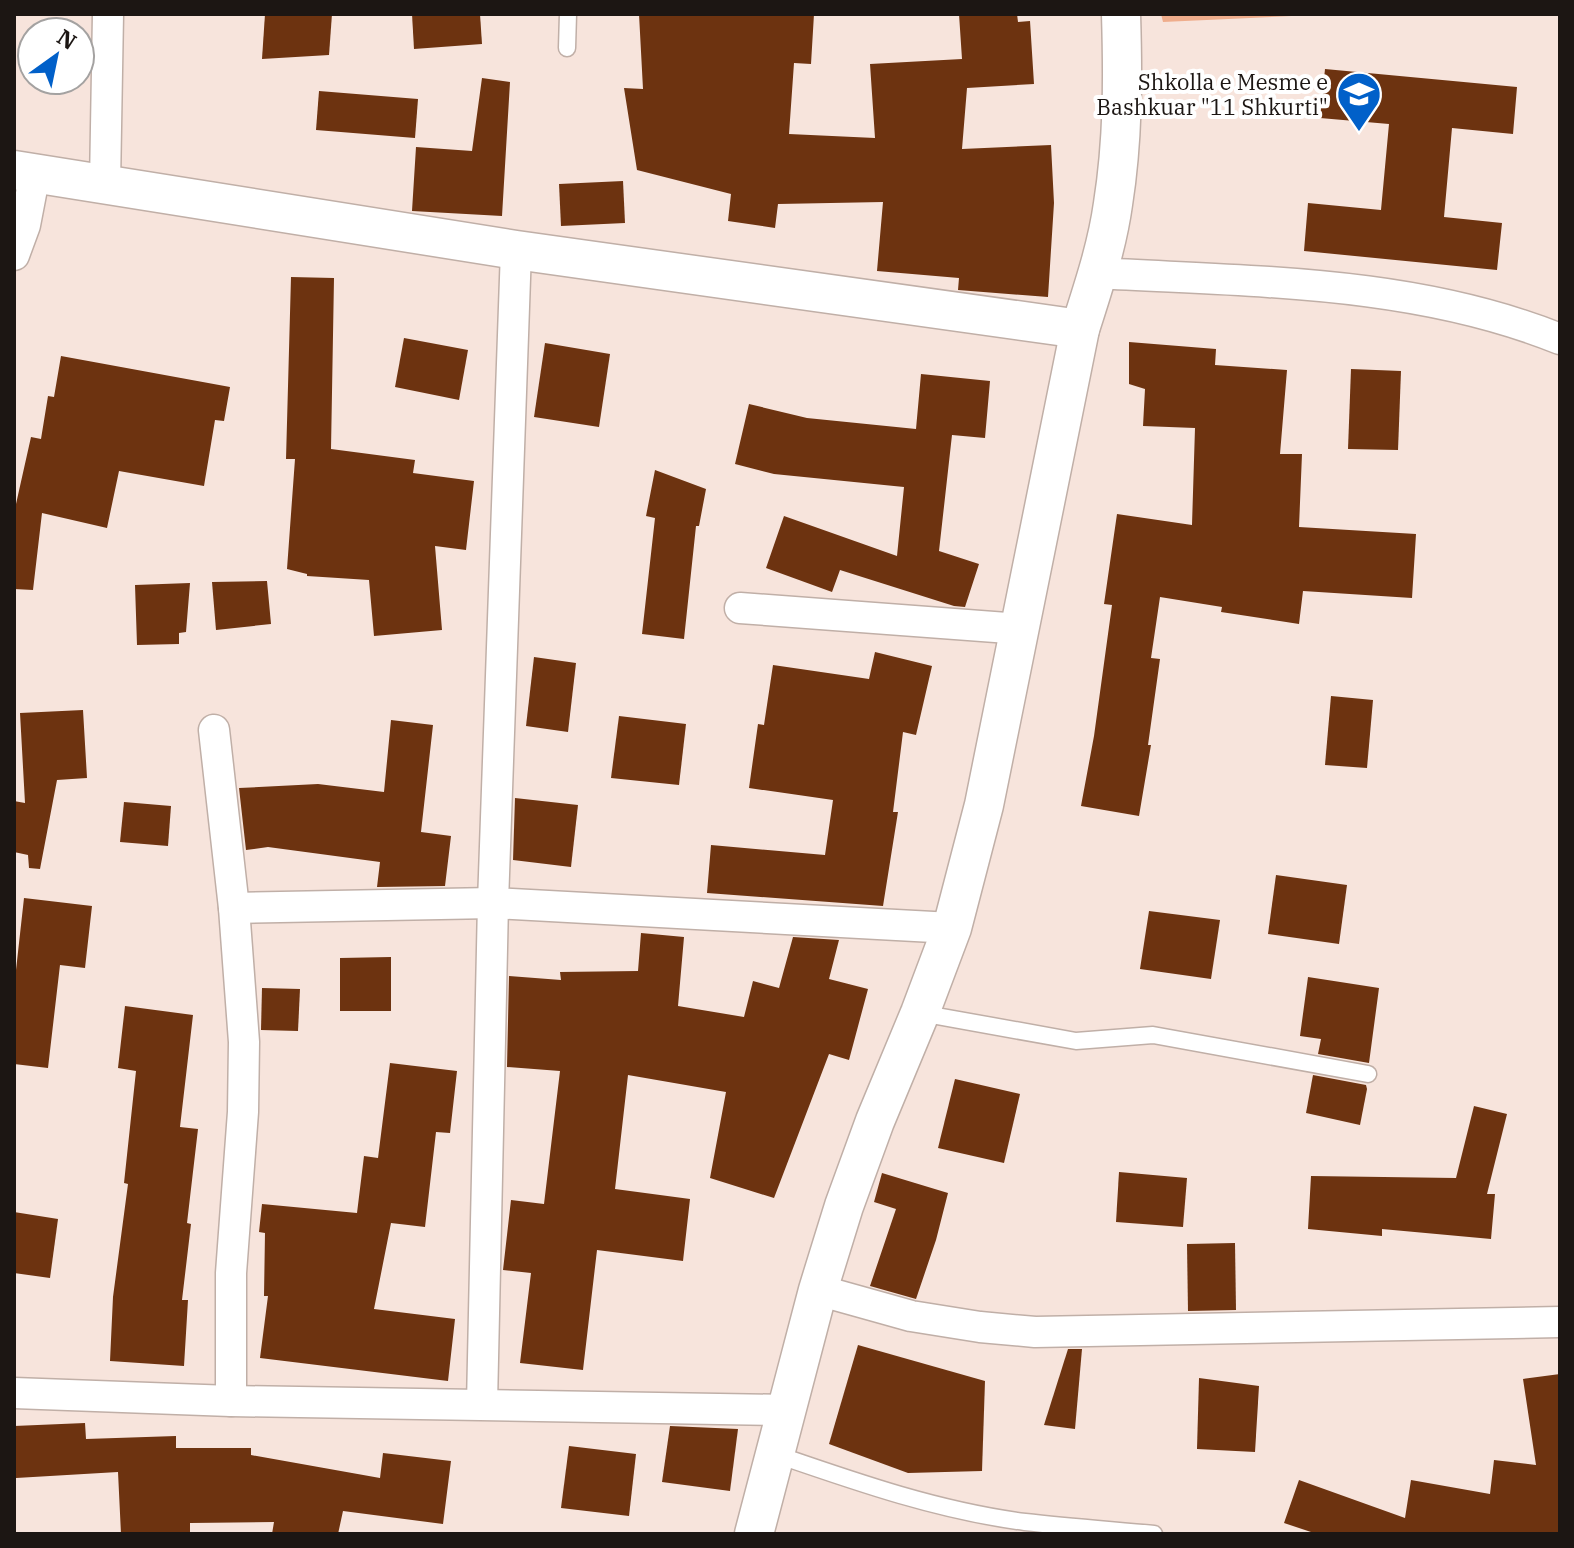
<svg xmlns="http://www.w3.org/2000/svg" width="1574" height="1548" viewBox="0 0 1574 1548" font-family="'IBM Plex Serif',serif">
  <rect width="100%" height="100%" fill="#f7e4dc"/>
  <polygon fill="#efad8c" points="1161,14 1335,14 1163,22"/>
  <g fill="#6d3310">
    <polygon points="265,14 332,14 329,55 262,59"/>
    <polygon points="412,14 480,14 482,44 414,49"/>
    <polygon points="639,14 814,14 811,64 794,63 789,134 875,138 870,64 962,59 959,14 1017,14 1018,22 1030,21 1034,84 967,88 962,149 1051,145 1054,203 1048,297 958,290 959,278 877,271 883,202 778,204 775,228 728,221 731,194 637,170 624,88 643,89"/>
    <polygon points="1325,69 1517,87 1513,134 1452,128 1444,217 1502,223 1497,270 1304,251 1308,203 1381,210 1389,124 1320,118"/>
    <polygon points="482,78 510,82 502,216 412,211 416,147 472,151"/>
    <polygon points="319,91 418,99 415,138 316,130"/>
    <polygon points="623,181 625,223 561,226 559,184"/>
    <polygon points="291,277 334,278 331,449 415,460 413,473 474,481 466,550 435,546 442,630 374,636 369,580 307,576 307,574 287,569 295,459 286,459"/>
    <polygon points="404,338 468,350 459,400 395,387"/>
    <polygon points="1129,342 1216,349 1215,365 1287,370 1280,454 1302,454 1299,527 1416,534 1412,598 1303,591 1299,624 1221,612 1222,607 1160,597 1151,658 1160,659 1148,745 1151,745 1139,816 1081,806 1094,736 1112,605 1104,604 1117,514 1192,525 1195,428 1143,426 1145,389 1129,384"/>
    <polygon points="545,343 610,354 599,427 534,417"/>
    <polygon points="61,356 230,387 224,421 215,420 204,486 119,471 107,528 42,513 33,590 14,589 14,513 31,437 41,439 48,396 54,397"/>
    <polygon points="1351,369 1401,371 1398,450 1348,449"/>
    <polygon points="921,374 990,381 985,438 952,435 939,551 979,564 965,607 954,606 840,570 832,592 766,568 784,516 897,556 904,487 774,474 735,464 749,404 807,418 916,429"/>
    <polygon points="655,470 706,489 699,526 696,526 684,639 642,634 655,518 646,516"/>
    <polygon points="267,581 271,624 216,630 212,582"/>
    <polygon points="190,583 186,632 179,633 179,644 137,645 135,585"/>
    <polygon points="875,652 932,666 916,735 903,732 893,812 898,812 883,906 707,893 711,845 825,855 833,800 749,788 758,724 764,725 773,665 869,679"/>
    <polygon points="534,657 576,663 568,732 526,726"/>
    <polygon points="1331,696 1373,700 1367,768 1325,765"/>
    <polygon points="83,710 87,778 57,780 40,869 29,868 28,855 14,852 14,801 25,803 20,713"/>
    <polygon points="619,716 686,724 679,785 611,778"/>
    <polygon points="391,720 433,725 421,832 451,836 445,886 377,887 380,862 268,847 246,850 239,788 318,784 384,792"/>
    <polygon points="515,798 578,805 571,867 513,860"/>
    <polygon points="124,802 171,806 168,846 120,842"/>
    <polygon points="1276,875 1347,885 1339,944 1268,934"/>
    <polygon points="24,898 92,906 85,968 60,965 48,1068 14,1064 14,988"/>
    <polygon points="1149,911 1220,920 1211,979 1140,969"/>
    <polygon points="641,933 684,937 678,1006 744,1017 753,981 779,988 793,937 839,940 829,979 868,989 849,1060 829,1054 774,1198 710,1178 726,1092 628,1075 615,1189 690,1199 683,1261 597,1250 583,1370 520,1363 531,1273 503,1270 511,1200 544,1204 560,1071 507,1067 509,976 561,980 560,972 638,971"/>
    <polygon points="391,957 391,1011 340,1011 340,958"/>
    <polygon points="1308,977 1379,988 1369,1063 1318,1054 1321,1039 1300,1036"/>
    <polygon points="262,988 300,989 298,1031 261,1030"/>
    <polygon points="125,1006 193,1015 180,1127 198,1129 187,1223 191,1224 182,1300 188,1300 184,1366 110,1361 113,1297 128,1184 124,1183 136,1071 118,1068"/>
    <polygon points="390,1063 457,1071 450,1133 436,1132 425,1227 391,1223 374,1309 455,1319 448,1381 260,1358 268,1296 264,1296 265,1233 259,1232 262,1204 357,1213 364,1156 378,1158"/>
    <polygon points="1313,1075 1366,1085 1367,1089 1360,1125 1306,1113"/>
    <polygon points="955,1079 1020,1094 1004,1163 938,1148"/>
    <polygon points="1474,1106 1507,1114 1487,1194 1495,1194 1491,1239 1382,1229 1382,1236 1308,1229 1311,1176 1456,1178"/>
    <polygon points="1119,1172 1187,1178 1183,1227 1116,1222"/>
    <polygon points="882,1173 948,1193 936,1240 916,1299 870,1286 896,1209 874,1202"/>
    <polygon points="14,1212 58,1219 50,1278 14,1273"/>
    <polygon points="1235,1243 1236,1310 1188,1311 1187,1244"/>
    <polygon points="858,1345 985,1381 982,1471 908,1473 829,1444"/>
    <polygon points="1068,1349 1082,1349 1075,1429 1044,1425"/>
    <polygon points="1560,1374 1560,1534 1317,1534 1284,1523 1299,1480 1405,1518 1411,1480 1490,1494 1494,1460 1536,1465 1523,1379"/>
    <polygon points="1199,1378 1259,1386 1255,1452 1197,1449"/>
    <polygon points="85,1423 86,1439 176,1436 176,1448 251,1448 251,1455 380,1478 383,1453 451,1461 443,1524 343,1511 338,1534 272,1534 274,1522 190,1523 190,1534 121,1534 118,1472 16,1478 14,1426"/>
    <polygon points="670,1426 738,1429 730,1491 662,1482"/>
    <polygon points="569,1446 636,1454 629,1516 561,1508"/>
  </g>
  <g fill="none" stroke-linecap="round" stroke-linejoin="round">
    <g stroke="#c0afa7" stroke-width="19">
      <g id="service">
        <polyline points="567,48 568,14"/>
        <polyline points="920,1013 1076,1041 1153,1035 1368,1074"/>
        <path d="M775,1454C856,1482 939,1511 1025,1522C1068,1527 1111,1530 1154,1534"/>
      </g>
    </g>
    <g stroke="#c0afa7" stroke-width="33">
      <g id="minor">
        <polyline points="105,184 108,14"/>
        <polyline points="14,255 25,225 35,173"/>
        <path d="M1097,273C1253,282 1413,280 1560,339"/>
        <polyline points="740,608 1021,629"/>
        <polyline points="214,730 234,908 244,1042 243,1112 231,1273 231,1401"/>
        <polyline points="234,908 493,903 952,928"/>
        <polyline points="818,1290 911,1316 980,1327 1035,1332 1560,1322"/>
        <polyline points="14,1393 231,1401 787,1410"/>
        <polyline points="482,1404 493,903 516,250"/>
      </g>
    </g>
    <g stroke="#c0afa7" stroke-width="41">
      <g id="tertiary">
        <polyline points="14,170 516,250 1080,329"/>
        <path d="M754,1534L818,1290L844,1206L875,1121L920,1013L952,928L984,805L1080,329C1093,288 1107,247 1113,204C1123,141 1123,78 1121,14"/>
      </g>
    </g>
    <use href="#service" stroke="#fff" stroke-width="16"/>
    <use href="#minor" stroke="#fff" stroke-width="30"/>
    <use href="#tertiary" stroke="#fff" stroke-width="38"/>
  </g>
  <defs>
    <g id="school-pin" transform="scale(2.3)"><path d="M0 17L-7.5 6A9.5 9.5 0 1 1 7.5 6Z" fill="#0160c9" stroke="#fff"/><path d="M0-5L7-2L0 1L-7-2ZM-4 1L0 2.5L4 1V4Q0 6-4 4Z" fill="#fff"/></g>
  </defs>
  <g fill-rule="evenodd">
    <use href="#school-pin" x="1359" y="94"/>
  </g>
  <g text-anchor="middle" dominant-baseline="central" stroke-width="8" stroke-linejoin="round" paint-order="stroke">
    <g font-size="22" fill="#1c1613" stroke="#fff" text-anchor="end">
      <text x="1328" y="81">Shkolla e Mesme e<tspan x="1328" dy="25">Bashkuar "11 Shkurti"</tspan></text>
    </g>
  </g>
  <rect width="1574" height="1548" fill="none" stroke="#1c1613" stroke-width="32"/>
  <g transform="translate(56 56) rotate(33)"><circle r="38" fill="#ffffff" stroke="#a4a2a1" stroke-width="2"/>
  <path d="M0-6L14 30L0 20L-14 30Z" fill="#0160c9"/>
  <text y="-12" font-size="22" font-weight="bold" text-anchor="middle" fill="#1c1613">N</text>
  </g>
</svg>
